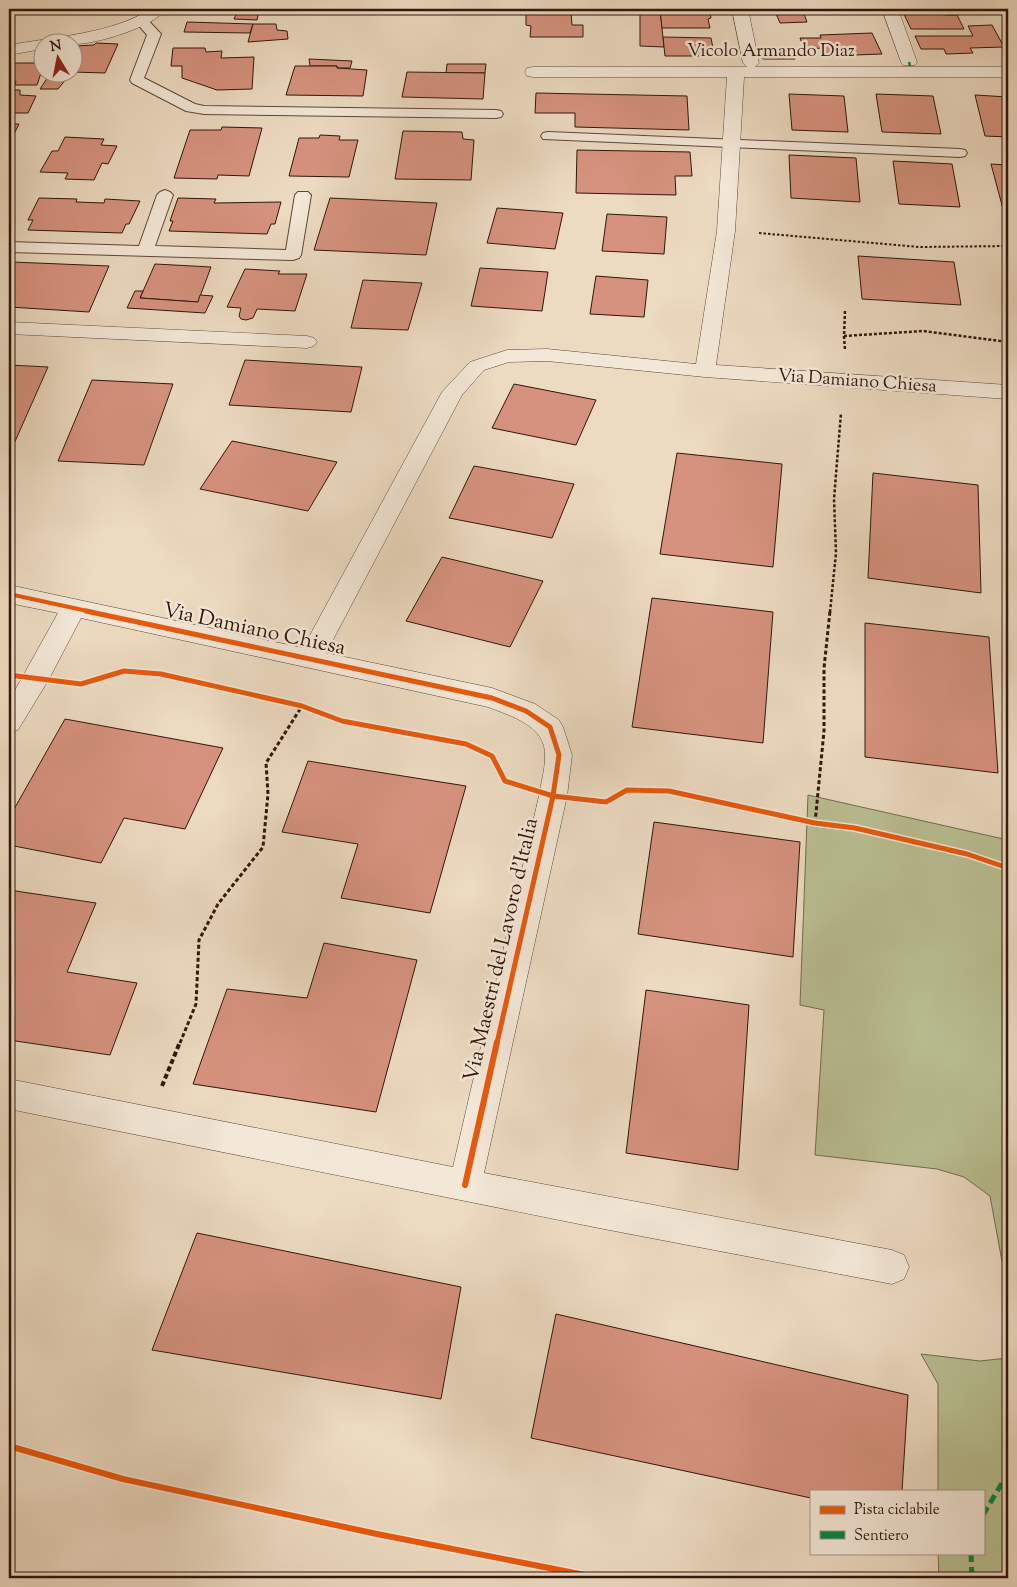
<svg xmlns="http://www.w3.org/2000/svg" width="1017" height="1587" viewBox="0 0 1017 1587" font-family="'Sorts Mill Goudy',serif">
  <rect width="100%" height="100%" fill="#ecdac1"/>
  <filter id="stains"><feTurbulence type="fractalNoise" baseFrequency=".004" numOctaves="4"/><feColorMatrix values="0 0 0 0 .2 0 0 0 0 .09 0 0 0 0 .02 0 0 0 .5 -.17"/></filter>
  <radialGradient id="worn" r=".72"><stop offset=".6" stop-color="#630" stop-opacity="0"/><stop offset="1" stop-color="#630" stop-opacity=".3"/></radialGradient>
  <g fill="#b9bf92" stroke="#746a4e">
    <polygon points="808,795 1008,840 1008,1294 990,1196 964,1177 937,1169 815,1155 824,1010 800,1005"/>
    <polygon points="921,1354 980,1361 1008,1358 1008,1578 939,1578 938,1553 983,1553 983,1491 938,1491 938,1384"/>
  </g>
  <g fill="#d6927e" stroke="#30160b">
    <polygon points="640,9 660,9 664,47 640,46"/>
    <polygon points="660,9 709,9 711,18 708,19 710,28 662,28"/>
    <polygon points="774,9 862,9 864,12 804,14 807,22 780,23"/>
    <polygon points="238,10 259,11 257,20 234,19"/>
    <polygon points="903,12 944,12 945,15 957,15 964,29 911,29"/>
    <polygon points="526,13 571,13 572,25 583,25 583,37 530,37 531,26 526,25"/>
    <polygon points="187,22 253,24 250,33 184,32"/>
    <polygon points="253,24 276,24 277,30 287,31 288,39 248,42"/>
    <polygon points="992,25 1004,47 970,48 973,53 946,54 944,49 921,49 915,36 973,36 968,26"/>
    <polygon points="872,33 882,54 828,56 824,48 804,49 800,38 821,38 820,35"/>
    <polygon points="663,37 711,38 713,48 709,48 710,56 665,56"/>
    <polygon points="96,43 118,44 105,73 72,72 72,50 75,46 94,45"/>
    <polygon points="173,48 205,48 206,52 222,51 221,58 254,57 252,89 217,90 182,78 182,66 171,66"/>
    <polygon points="760,49 791,50 795,59 763,59"/>
    <polygon points="309,59 352,61 350,68 337,68 337,66 310,66"/>
    <polygon points="9,63 42,63 42,70 37,85 15,85 16,81 9,81"/>
    <polygon points="447,64 486,64 485,73 446,73"/>
    <polygon points="295,66 337,66 337,68 367,70 363,96 286,95"/>
    <polygon points="407,72 485,73 483,99 402,97"/>
    <polygon points="48,77 67,78 58,89 40,89"/>
    <polygon points="9,90 20,90 20,95 36,96 28,113 9,113"/>
    <polygon points="536,93 687,96 689,130 575,127 575,113 535,113"/>
    <polygon points="789,94 844,96 848,132 792,130"/>
    <polygon points="876,94 933,96 941,134 882,132"/>
    <polygon points="975,95 1008,97 1008,137 985,136"/>
    <polygon points="9,124 19,124 13,136 9,136"/>
    <polygon points="222,127 262,128 249,176 218,175 217,179 174,178 190,130 221,130"/>
    <polygon points="403,131 462,132 463,139 474,140 471,180 395,179"/>
    <polygon points="320,135 340,136 339,140 358,140 349,177 289,176 299,138 319,138"/>
    <polygon points="65,137 104,139 101,145 117,146 108,164 102,163 94,180 65,179 68,173 40,172 52,151 58,151"/>
    <polygon points="577,150 690,152 692,176 675,176 676,195 576,193"/>
    <polygon points="789,155 856,158 860,202 791,198"/>
    <polygon points="893,161 952,164 960,207 899,204"/>
    <polygon points="991,164 1008,165 1008,209 1003,209"/>
    <polygon points="39,198 77,199 76,202 104,203 105,199 140,201 129,224 126,224 122,233 28,230 33,220 28,220"/>
    <polygon points="178,198 216,199 214,203 281,202 275,224 271,224 267,234 169,231 173,221 170,221"/>
    <polygon points="330,198 437,203 426,255 314,250"/>
    <polygon points="497,208 563,213 555,249 487,243"/>
    <polygon points="607,214 667,217 664,254 602,251"/>
    <polygon points="858,256 954,262 961,305 862,299"/>
    <polygon points="12,262 109,266 89,312 9,307 9,269"/>
    <polygon points="155,264 211,267 198,302 140,298"/>
    <polygon points="480,268 548,272 542,311 471,306"/>
    <polygon points="245,269 280,271 278,274 307,274 295,311 257,309 253,318 246,320 241,319 239,316 241,308 227,307"/>
    <polygon points="596,276 648,280 644,317 590,314"/>
    <polygon points="363,280 422,283 408,330 351,328"/>
    <polygon points="135,291 143,291 140,298 198,302 200,295 213,296 205,313 127,308"/>
    <polygon points="245,360 362,367 351,412 229,405"/>
    <polygon points="9,365 48,367 13,446 9,446"/>
    <polygon points="92,380 173,384 144,465 58,461"/>
    <polygon points="514,384 596,400 576,445 492,428"/>
    <polygon points="232,441 337,462 308,511 200,489"/>
    <polygon points="677,453 782,464 773,567 660,554"/>
    <polygon points="474,466 574,484 552,538 449,518"/>
    <polygon points="873,473 978,485 981,593 868,578"/>
    <polygon points="442,557 543,581 510,647 406,621"/>
    <polygon points="652,598 773,612 763,743 632,727"/>
    <polygon points="865,623 989,637 998,773 865,757"/>
    <polygon points="65,719 223,748 185,829 124,818 101,863 9,845 9,818"/>
    <polygon points="308,761 466,786 430,913 341,898 358,844 282,832"/>
    <polygon points="654,822 800,842 793,957 638,934"/>
    <polygon points="9,890 96,903 67,972 137,983 110,1055 9,1040"/>
    <polygon points="324,943 417,960 376,1112 193,1084 227,989 307,998"/>
    <polygon points="646,990 749,1005 738,1170 626,1153"/>
    <polygon points="197,1233 461,1287 441,1399 152,1350"/>
    <polygon points="556,1314 908,1395 902,1491 811,1491 811,1498 531,1438"/>
  </g>
  <g fill="none" stroke-linecap="round" stroke-linejoin="round">
    <g stroke="#5f4738" stroke-width="2">
      <g id="service">
        <polygon points="141,17 146,18 161,34 144,78 195,104 204,106 496,110 501,111 503,114 501,117 496,118 204,114 186,111 132,83 130,80 147,35 135,21"/>
        <polygon points="548,132 960,149 965,150 967,153 965,156 960,157 543,139 541,136 543,133"/>
        <polygon points="165,190 170,192 173,195 155,246 286,250 295,195 298,192 308,192 311,195 301,255 299,258 293,260 9,252 9,242 139,246 157,195 160,192"/>
      </g>
    </g>
    <g stroke="#5f4738" stroke-width="1">
      <g id="minor">
        <path d="M149,9H166C154,27 94,45 73,44C64,43 52,42 42,42V49L9,55V45C47,38 118,33 149,9Z"/>
        <path d="M732,9H748L759,63L755,67H1008V77H744L735,231L716,365L1008,385V399L705,377L547,361L509,362L484,370L462,395L326,653L492,688L535,704L559,720L563,727L572,755L567,796L484,1173L892,1250L904,1255L909,1267L904,1279L892,1284L604,1229L9,1109V1079L453,1167L539,796C541,783 545,770 545,757C547,726 511,716 488,707L81,618L49,679L18,730L9,733V701L58,613L9,603V585L303,648L442,392L470,362L507,350L547,349L696,364L717,231L727,77H533L527,76L525,72L527,68L533,67H747L743,63Z"/>
        <polygon points="882,9 898,9 917,62 915,65 903,65 901,62"/>
        <polygon points="9,322 307,336 314,338 317,342 314,346 307,348 9,334"/>
      </g>
    </g>
    <polyline stroke="#30160b" stroke-width="2" stroke-dasharray="2.5 2" stroke-linecap="butt" points="759,233 919,247 1008,246"/>
    <g stroke="#30160b" stroke-width="2.5" stroke-dasharray="3 2" stroke-linecap="butt">
      <polyline points="845,311 844,336 923,331 1008,342"/>
      <polyline points="844,336 845,350"/>
      <polyline points="830,612 836,553 834,499 841,413"/>
    </g>
    <g stroke="#30160b" stroke-width="3" stroke-dasharray="4 2.5" stroke-linecap="butt">
      <polyline points="815,823 824,731 824,668 830,611"/>
      <polyline points="180,1043 196,1004 199,940 218,904 263,847 268,794 266,763 302,706"/>
    </g>
    <polyline stroke="#30160b" stroke-width="4" stroke-dasharray="5 3" stroke-linecap="butt" points="162,1086 180,1042"/>
    <use href="#service" fill="#f3e7d7" fill-rule="evenodd"/>
    <use href="#minor" fill="#f3e7d7" fill-rule="evenodd"/>
    <polyline stroke="#00873e" stroke-width="2.5" stroke-dasharray="5 2.5" stroke-linecap="butt" points="909,62 910,66"/>
    <g stroke="#00873e" stroke-width="5" stroke-dasharray="9 5" stroke-linecap="butt">
      <polyline points="983,1515 1008,1473"/>
      <polyline points="971,1553 972,1578"/>
    </g>
    <g stroke="#f3e7d7" stroke-width="6">
      <polyline id="cycleway-far2" points="9,594 92,612"/>
    </g>
    <g stroke="#f3e7d7" stroke-width="8">
      <g id="cycleway-far1">
        <polyline points="86,611 492,698 526,711 550,727 559,755 553,796 497,1043"/>
        <polyline points="9,675 81,684 124,671 161,674 302,706 342,721 466,744 492,756 505,781 553,796 606,802 627,790 669,791 815,823 855,828 967,854 1008,868"/>
      </g>
    </g>
    <g stroke="#f3e7d7" stroke-width="9">
      <g id="cycleway">
        <polyline points="465,1185 497,1042"/>
        <polyline points="9,1446 123,1479 377,1534 600,1578"/>
      </g>
    </g>
    <use href="#cycleway-far2" stroke="#e8590c" stroke-width="4"/>
    <use href="#cycleway-far1" stroke="#e8590c" stroke-width="5"/>
    <use href="#cycleway" stroke="#e8590c" stroke-width="6"/>
  </g>
  <g text-anchor="middle" dominant-baseline="central" stroke-width="5" stroke-linejoin="round" paint-order="stroke">
    <g font-size="18" fill="#30160b" stroke="#f3e7d7">
      <text x="771" y="52">Vicolo Armando Diaz</text>
      <text transform="translate(857 382) rotate(4)">Via Damiano Chiesa</text>
    </g>
    <g font-size="21" fill="#30160b" stroke="#f3e7d7">
      <text transform="translate(254 630) rotate(12)">Via Damiano Chiesa</text>
      <text transform="translate(502 950) rotate(-77)">Via Maestri del Lavoro d'Italia</text>
    </g>
  </g>
  <rect width="1017" height="1587" fill="none" stroke="#ecdac1" stroke-width="30"/>
  <rect x="10" y="10" width="997" height="1567" fill="none" stroke="#30160b" stroke-width="2.5"/>
  <rect x="15" y="15" width="987" height="1557" fill="none" stroke="#30160b"/>
  <rect x="810" y="1490" width="175" height="65" fill="#f3e7d7" stroke="#a59385"/>
  <rect x="820" y="1506" width="25" height="8" fill="#e8590c" stroke="#a59385"/>
  <text x="854" y="1514" font-size="15" fill="#30160b">Pista ciclabile</text>
  <rect x="820" y="1531" width="25" height="8" fill="#00873e" stroke="#a59385"/>
  <text x="854" y="1540" font-size="15" fill="#30160b">Sentiero</text>
  <g transform="translate(58 58) rotate(350)"><circle r="24" fill="#f3e7d7" stroke="#a59385"/>
  <path d="M0-4L9 19L0 12L-9 19Z" fill="#8f2418"/>
  <text y="-8" font-size="14" font-weight="bold" text-anchor="middle" fill="#30160b">N</text>
  </g>
  <rect width="100%" height="100%" filter="url(#stains)"/>
  <rect width="100%" height="100%" fill="url(#worn)"/>
</svg>
